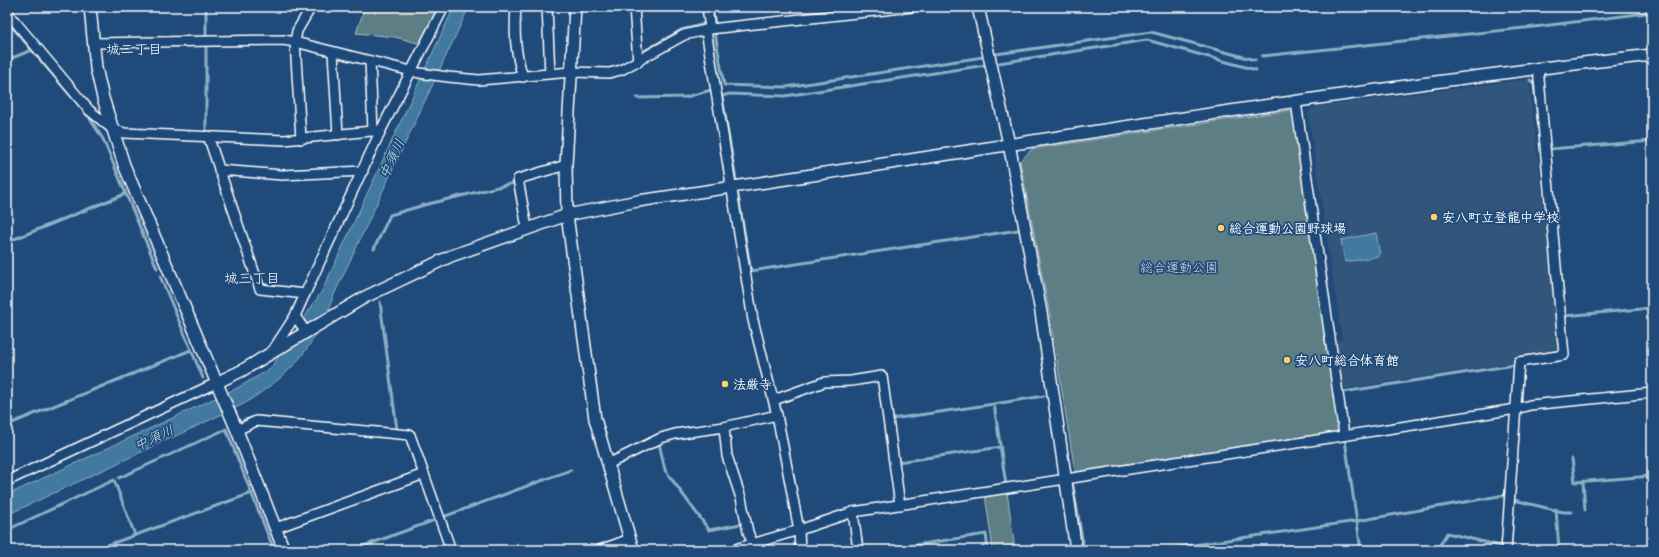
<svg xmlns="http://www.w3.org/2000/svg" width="1659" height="557" viewBox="0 0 1659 557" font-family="'Comic Neue','Klee One',sans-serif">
  <rect width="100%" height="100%" fill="#1f4a7a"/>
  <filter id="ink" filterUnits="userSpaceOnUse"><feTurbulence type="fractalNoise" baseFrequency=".025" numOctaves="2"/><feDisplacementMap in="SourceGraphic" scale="8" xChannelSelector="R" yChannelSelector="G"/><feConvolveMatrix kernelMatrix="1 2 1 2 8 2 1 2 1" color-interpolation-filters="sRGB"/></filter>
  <g filter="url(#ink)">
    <polygon fill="#33557c" points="1529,79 1559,346 1554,352 1517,358 1516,362 1342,389 1334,342 1342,339 1308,112 1314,107"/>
    <g fill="#5b7e84" stroke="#adbec2">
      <polygon points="365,7 438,7 421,44 395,37 356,33"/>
      <polygon points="1292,110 1341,431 1075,472 1049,311 1020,161 1032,149"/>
      <polygon points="1007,492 1015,550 993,550 985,495"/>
    </g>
    <g fill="#42799e" stroke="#8eafc5">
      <path d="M454,7H469L333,297C327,317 313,342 299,359C285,377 263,391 244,404L7,515V495L239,387L270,369L322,291Z"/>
      <polygon points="1376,233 1380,256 1345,262 1341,240"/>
    </g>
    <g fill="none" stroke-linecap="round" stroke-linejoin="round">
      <g stroke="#8eafc5" stroke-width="3">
        <polyline points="206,7 206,36"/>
        <polyline points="712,7 715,23"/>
        <polyline points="7,21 88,116"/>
        <polyline points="715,33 724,85 786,87 983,57"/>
        <polyline points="206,48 206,131"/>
        <polyline points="644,51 681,30 701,25 705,22 702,7"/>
        <polyline points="996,54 1151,32 1255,60"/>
        <polyline points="1262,56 1534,27 1647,13 1646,7"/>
        <polyline points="7,60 32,50"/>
        <polyline points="999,63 1147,40 1256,70"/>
        <polyline points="1530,80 1533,82 1534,86 1540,137"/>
        <polyline points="637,98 686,97 711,90"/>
        <polyline points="90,119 103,139 157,268"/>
        <polyline points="1549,149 1652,141"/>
        <polyline points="736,180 722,96 729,94 785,96 986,65"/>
        <polyline points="738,195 751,271 1018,230"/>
        <polyline points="7,242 125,194"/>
        <polyline points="374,249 390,215 424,205 514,183 521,219"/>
        <polyline points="160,276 203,378"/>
        <polyline points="380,302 397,430 395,430"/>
        <polyline points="1564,316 1652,308"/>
        <polyline points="1343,392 1514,365"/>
        <polyline points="994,404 1044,396"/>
        <polyline points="891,416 892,419 994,404 1006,485"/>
        <polyline points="244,420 259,417 274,418"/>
        <polyline points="7,425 191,350"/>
        <polyline points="1345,440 1361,550"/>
        <polyline points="659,443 665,470 709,530 741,524"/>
        <polyline points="408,444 417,468"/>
        <polyline points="1572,459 1575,482 1652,476"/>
        <polyline points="898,462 1001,447"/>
        <polyline points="119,478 226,429 274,550"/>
        <polyline points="1583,481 1585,510"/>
        <polyline points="1073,486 1084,550"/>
        <polyline points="1514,500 1563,512 1572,512"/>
        <polyline points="1556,509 1559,550"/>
        <polyline points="7,530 114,480 135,535"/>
        <polyline points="94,550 252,493"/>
        <polyline points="353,550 571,470"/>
        <polyline points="884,550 986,534 988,550"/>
        <polyline points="1159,550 1357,521 1505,495"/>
        <polyline points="1437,550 1447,533 1501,546"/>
      </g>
      <g stroke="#fff" stroke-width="12">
        <g id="minor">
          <path d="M516,7C514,33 515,52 523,77"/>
          <polyline points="547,7 550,74"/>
          <polyline points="634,7 638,62"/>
          <polyline points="707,7 710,29"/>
          <polyline points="7,12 89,110 111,128 124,133 284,140 381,130"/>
          <polyline points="706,30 753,320 777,415 799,530 800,550"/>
          <polyline points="93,43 283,40 295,42 419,73 448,77 479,80 571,72 609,73 621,70 684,35 710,29 912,7"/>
          <polyline points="333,52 338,135"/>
          <polyline points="370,61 373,131"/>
          <polyline points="1296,102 1344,435"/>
          <polyline points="208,136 260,289 305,294 381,130 444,7"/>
          <polyline points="301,139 295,42 297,31 311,7"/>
          <polyline points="219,170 282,175 363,171"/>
          <polyline points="527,228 518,179 566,165"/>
          <polyline points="295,316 306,332"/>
          <polyline points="271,353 295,316 305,294"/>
          <polyline points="774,400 824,382 851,381 882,376 900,505"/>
          <polyline points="724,427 727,456 741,498 748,532 753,544"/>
          <polyline points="237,430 256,421 410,435 451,550"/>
          <polyline points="608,464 661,438 675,434 724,427 777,415"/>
          <polyline points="7,481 216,383"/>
          <polyline points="853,512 858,550"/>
          <polyline points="276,528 424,474"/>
          <polyline points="600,550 630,539"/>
          <polyline points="732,550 799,530 853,512 1516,409 1530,405 1652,393"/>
          <polyline points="1506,550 1519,362 1564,355 1538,68"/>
        </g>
      </g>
      <g stroke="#fff" stroke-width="14">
        <g id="tertiary">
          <polyline points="90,7 96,68 103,98 124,165 236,428 284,550"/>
          <polyline points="575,7 566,165 567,215 595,419 633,550"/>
          <polyline points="978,7 1009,144 1041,312 1076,550"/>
          <path d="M216,383L241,371L365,297L451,256L567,215L638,201C976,152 1313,93 1652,55"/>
        </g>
      </g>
      <use href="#minor" stroke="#1f4a7a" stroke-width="9"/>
      <use href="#tertiary" stroke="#1f4a7a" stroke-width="11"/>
    </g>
  </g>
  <g fill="#ffd166" stroke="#1f4a7a" stroke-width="1.5">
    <circle cx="1434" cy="217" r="4"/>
    <circle cx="1221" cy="228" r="4"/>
    <circle cx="1287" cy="360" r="4"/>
    <circle cx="725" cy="384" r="4"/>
  </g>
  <g text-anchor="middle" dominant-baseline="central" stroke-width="3.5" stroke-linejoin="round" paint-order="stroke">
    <g font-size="13" font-weight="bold" fill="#fff" stroke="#1f4a7a" text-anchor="start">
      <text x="1442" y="217">安八町立登龍中学校</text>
      <text x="1229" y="228">総合運動公園野球場</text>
      <text x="1295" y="360">安八町総合体育館</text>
      <text x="733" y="384">法厳寺</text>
    </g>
    <g font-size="13" fill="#d6dfe0" stroke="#1f4a7a">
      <text x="1179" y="267">総合運動公園</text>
    </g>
    <g font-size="14" fill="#fff" stroke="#1f4a7a">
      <text x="134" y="49">城二丁目</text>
      <text x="252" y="278">城三丁目</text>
    </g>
    <g font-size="14" font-style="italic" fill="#d0dee7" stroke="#1f4a7a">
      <text transform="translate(392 159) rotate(-65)">中須川</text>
      <text transform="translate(154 438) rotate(-25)">中須川</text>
    </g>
  </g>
  <rect width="1659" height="557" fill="none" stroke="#1f4a7a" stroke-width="24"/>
  <rect x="12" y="12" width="1635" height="533" fill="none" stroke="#fff" stroke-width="1.5" filter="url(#ink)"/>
</svg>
